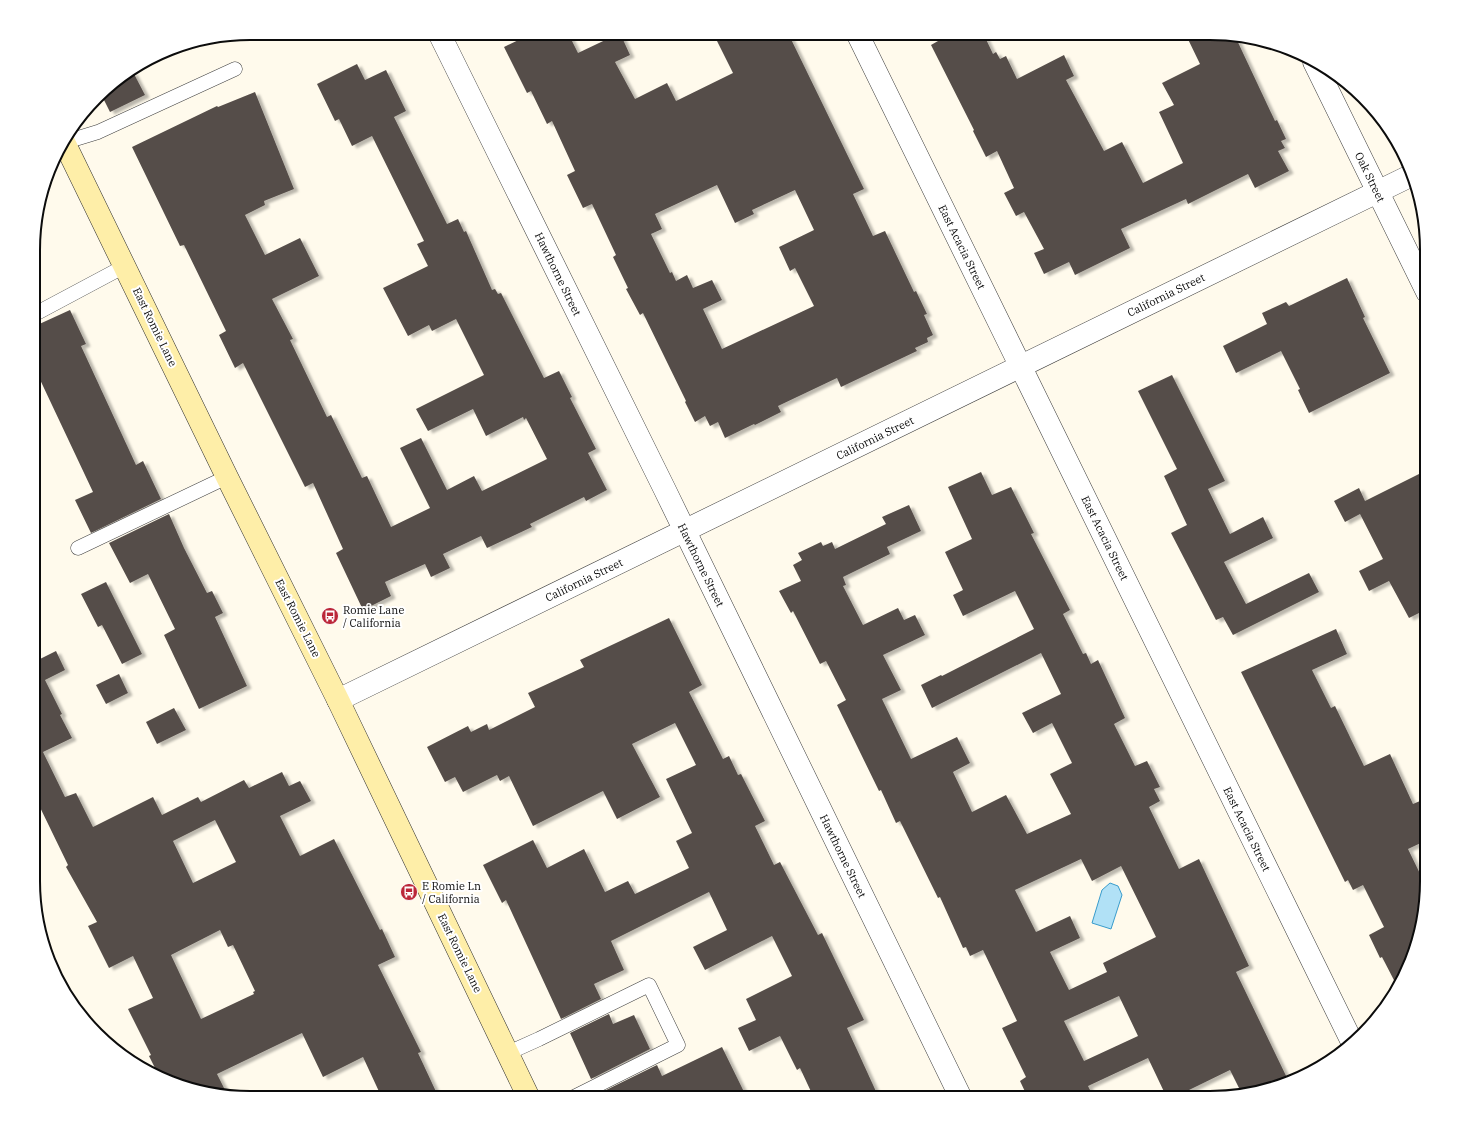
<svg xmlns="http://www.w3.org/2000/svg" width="1460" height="1131" viewBox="0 0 1460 1131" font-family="'IBM Plex Serif',serif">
  <defs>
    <filter id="shadow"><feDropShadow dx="4.5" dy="2.5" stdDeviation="1" flood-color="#0004"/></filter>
  </defs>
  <rect width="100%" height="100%" fill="#fffaec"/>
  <polygon fill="#b1e1f6" stroke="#399ccc" points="1110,883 1118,886 1122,895 1111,929 1092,923 1102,890"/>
  <g fill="#554d49" fill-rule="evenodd" filter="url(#shadow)">
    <path d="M533,33H568L578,53L620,33L630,55L615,62L635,99L667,83L676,101L733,73L713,33H788L864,189L853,194L873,236L885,231L914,292L916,291L927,314L924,315L933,335L927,338L928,342L915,348L917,351L841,387L837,378L778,406L781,412L755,425L754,424L725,438L718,422L710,426L705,416L695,422L685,402L686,401L643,313L640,315L626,289L628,288L613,257L616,255L592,204L583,208L567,175L575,171L552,121L547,124L531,91L527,93L504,47ZM717,185L735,223L754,214L752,210L795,190L814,230L779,247L790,271L795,268L814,306L722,349L703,309L722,300L712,280L693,288L687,275L676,281L672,272L670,273L651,234L662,229L655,214Z"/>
    <polygon points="935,33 983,33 993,54 996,52 1000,59 1006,56 1017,79 1064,55 1074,76 1066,80 1104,151 1122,142 1143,183 1183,163 1159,112 1174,105 1162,83 1200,64 1185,33 1224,33 1235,36 1275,121 1277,120 1286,139 1281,141 1285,148 1278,151 1289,171 1255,188 1248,174 1188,204 1186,199 1121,229 1130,248 1075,275 1069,262 1044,274 1034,253 1044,249 1024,212 1016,216 1004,193 1014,188 997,151 986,157 973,131 974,130 931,45 938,41"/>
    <polygon points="357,64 365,80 386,70 406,111 394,117 447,224 458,219 464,232 466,231 492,290 495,289 498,294 501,293 544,378 559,371 572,397 570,398 596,449 588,453 607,490 586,501 584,497 530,524 532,527 487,548 481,536 443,554 450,568 431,577 425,564 385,582 391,596 363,610 336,553 343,549 313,483 305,487 243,363 235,368 219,335 226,331 184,245 180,246 132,147 217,106 218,107 255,92 294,189 264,201 265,205 245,215 265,255 300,238 319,276 272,299 293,339 290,340 327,417 331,415 362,478 367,476 391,527 430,508 400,448 421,438 447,490 474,476 482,491 547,459 526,418 524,420 523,417 486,436 473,409 428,431 416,409 484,375 456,319 432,331 429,325 408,336 383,288 428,266 417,244 424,241 372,136 352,146 339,119 335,121 317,84"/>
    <polygon points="133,72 145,95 110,112 101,94 107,87"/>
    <polygon points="1347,278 1365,317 1363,318 1390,373 1309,413 1298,390 1300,389 1281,351 1236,373 1223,346 1267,324 1262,313 1286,302 1289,306"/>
    <polygon points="70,310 86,344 81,346 136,465 143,461 161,499 91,533 75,500 93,492 35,369 35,326"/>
    <polygon points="1172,375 1225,481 1208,489 1230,534 1263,517 1273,538 1224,562 1246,604 1309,573 1319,592 1233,635 1223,617 1216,620 1171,533 1187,525 1164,476 1177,469 1138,391"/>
    <polygon points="1427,470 1427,609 1409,618 1389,581 1369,591 1359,571 1383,559 1360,514 1345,522 1334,501 1359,488 1365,501"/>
    <path d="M981,472L992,495L1011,487L1034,533L1031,534L1070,610L1063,614L1083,654L1086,653L1091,664L1098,660L1125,718L1114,724L1135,766L1147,761L1160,787L1154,789L1160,801L1149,807L1179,869L1199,859L1249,966L1236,972L1289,1082L1241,1092L1230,1070L1189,1090L1192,1098H1167L1148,1058L1088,1086L1094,1098H1028L1020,1081L1026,1077L1002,1028L1017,1021L983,950L970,956L966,947L963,948L940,897L938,898L900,821L896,823L881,790L879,791L837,705L846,700L826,661L820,664L793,611L791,613L779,591L801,581L793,565L802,560L798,553L821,542L823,546L832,542L835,549L886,524L882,517L909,505L921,531L887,547L890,554L843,577L846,585L843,586L863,625L898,608L904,620L915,615L925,635L883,655L901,690L882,699L911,759L957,737L970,763L953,772L972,812L1006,795L1027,834L1071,814L1050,774L1072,763L1052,723L1033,733L1022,713L1061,694L1041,653L932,708L921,685L941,675L942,676L1034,629L1015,591L963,616L953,595L963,590L945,552L972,539L948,487ZM1081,859L1092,881L1121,866L1156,937L1103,963L1107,972L1069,990L1050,952L1080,938L1070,916L1036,932L1015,890ZM1119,996L1138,1036L1084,1061L1064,1021Z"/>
    <polygon points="169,514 184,548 207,593 212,591 223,613 215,617 247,686 199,709 164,635 175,629 148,574 130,583 109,543"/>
    <polygon points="106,582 142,654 122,664 102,625 98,627 81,594"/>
    <polygon points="669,618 702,685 689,692 723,759 729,756 738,775 741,774 765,821 755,826 774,865 780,862 818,935 822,933 864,1020 847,1028 879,1098 814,1098 800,1068 797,1070 780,1036 749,1051 738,1028 756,1020 746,999 792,976 772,936 705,970 693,947 727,930 709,892 611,941 624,970 594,984 601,999 561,1019 506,900 502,903 483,865 533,840 547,868 584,849 605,892 628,881 635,894 689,868 676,841 692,833 666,779 696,765 675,723 632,744 660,797 617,819 603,791 533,826 509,776 500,781 497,775 463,792 455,777 445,782 427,747 468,726 471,732 487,724 489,730 535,707 528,693 584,667 580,660"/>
    <polygon points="1336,629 1347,654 1312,670 1331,708 1335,706 1364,766 1390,754 1413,804 1420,801 1427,813 1427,840 1408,849 1427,888 1427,895 1410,964 1397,986 1382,957 1380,958 1369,935 1384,927 1363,885 1353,890 1348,880 1345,882 1241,672"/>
    <path d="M56,651L65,670L45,680L62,714L60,715L72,738L43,752L65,797L76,793L93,827L153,797L162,815L198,797L201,802L244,780L249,788L282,772L289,786L300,781L311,801L280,816L300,856L334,839L380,930L382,929L395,957L378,965L421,1052L418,1053L439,1098H382L363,1057L323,1077L302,1033L217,1074L228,1096L167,1081L159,1076L149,1056L151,1055L128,1009L153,998L133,956L109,968L88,926L97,922L66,867L68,865L34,795V657L36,661ZM215,820L236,862L193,883L173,841ZM220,930L228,947L233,945L255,991L253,992L254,994L201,1019L171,955Z"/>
    <polygon points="119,674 128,693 106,704 96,685"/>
    <polygon points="174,708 186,730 157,744 146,722"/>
    <polygon points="609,1014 613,1024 634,1015 650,1049 591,1079 570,1033"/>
    <polygon points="722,1047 747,1098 704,1098 700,1090 685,1098 600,1098 598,1094 657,1065 662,1076"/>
  </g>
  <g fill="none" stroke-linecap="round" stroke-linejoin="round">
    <g stroke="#3f3f3f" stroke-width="15">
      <g id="service">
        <polyline points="62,143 98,132 235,69"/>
        <polyline points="35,314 125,266"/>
        <polyline points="78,548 227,477"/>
        <polyline points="508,1053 539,1039 649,985 678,1045 572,1098"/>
      </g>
    </g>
    <g stroke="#3f3f3f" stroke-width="23">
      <g id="minor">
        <polyline points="439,33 664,488 961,1098"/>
        <polyline points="857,33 1352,1042"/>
        <polyline points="1314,62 1427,292"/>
      </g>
    </g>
    <g stroke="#3f3f3f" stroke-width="23">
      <polyline id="tertiary" points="338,700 1412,175"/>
    </g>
    <g stroke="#2e2e2e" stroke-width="23">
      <polyline id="secondary" points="63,140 227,477 338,700 529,1098"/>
    </g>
    <use href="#service" stroke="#fff" stroke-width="14"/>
    <use href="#minor" stroke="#fff" stroke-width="22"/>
    <use href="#tertiary" stroke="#fff" stroke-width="22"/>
    <use href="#secondary" stroke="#feeea8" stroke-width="22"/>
  </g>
  <defs>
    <g id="bus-disc" transform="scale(0.9)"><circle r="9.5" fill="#bb2638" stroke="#fff"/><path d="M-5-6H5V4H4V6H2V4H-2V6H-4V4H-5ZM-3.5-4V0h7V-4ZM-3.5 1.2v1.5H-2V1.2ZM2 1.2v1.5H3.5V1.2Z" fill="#fff"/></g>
  </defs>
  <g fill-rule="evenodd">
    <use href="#bus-disc" x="330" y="616"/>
    <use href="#bus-disc" x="409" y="892"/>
  </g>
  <g text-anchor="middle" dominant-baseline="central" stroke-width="4" stroke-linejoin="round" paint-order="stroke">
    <g font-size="11" fill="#0c0c0c" stroke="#fff">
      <text transform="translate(1370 177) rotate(64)">Oak Street</text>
      <text transform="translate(962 247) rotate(64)">East Acacia Street</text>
      <text transform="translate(558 274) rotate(64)">Hawthorne Street</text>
      <text transform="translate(1166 295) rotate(-26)">California Street</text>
      <text transform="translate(155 327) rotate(64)">East Romie Lane</text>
      <text transform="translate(875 438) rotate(-26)">California Street</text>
      <text transform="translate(1105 538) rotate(64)">East Acacia Street</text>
      <text transform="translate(701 565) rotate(64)">Hawthorne Street</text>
      <text transform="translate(584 580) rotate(-26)">California Street</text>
      <text transform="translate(298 618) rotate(63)">East Romie Lane</text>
      <text transform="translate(1247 829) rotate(64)">East Acacia Street</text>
      <text transform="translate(843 856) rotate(64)">Hawthorne Street</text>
      <text transform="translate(460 953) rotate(64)">East Romie Lane</text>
    </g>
    <g font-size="11" fill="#0c0c0c" stroke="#fff" text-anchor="start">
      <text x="343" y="610">Romie Lane<tspan x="343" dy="13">/ California</tspan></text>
      <text x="422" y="886">E Romie Ln<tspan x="422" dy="13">/ California</tspan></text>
    </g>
  </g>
  <path d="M0 0H1460V1131H0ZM250 40H1210A210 210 0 0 1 1420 250V881A210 210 0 0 1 1210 1091H250A210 210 0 0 1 40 881V250A210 210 0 0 1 250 40Z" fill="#fff" fill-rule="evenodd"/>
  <path fill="none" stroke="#0c0c0c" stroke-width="2" d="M250 40H1210A210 210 0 0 1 1420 250V881A210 210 0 0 1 1210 1091H250A210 210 0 0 1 40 881V250A210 210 0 0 1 250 40Z"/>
</svg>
